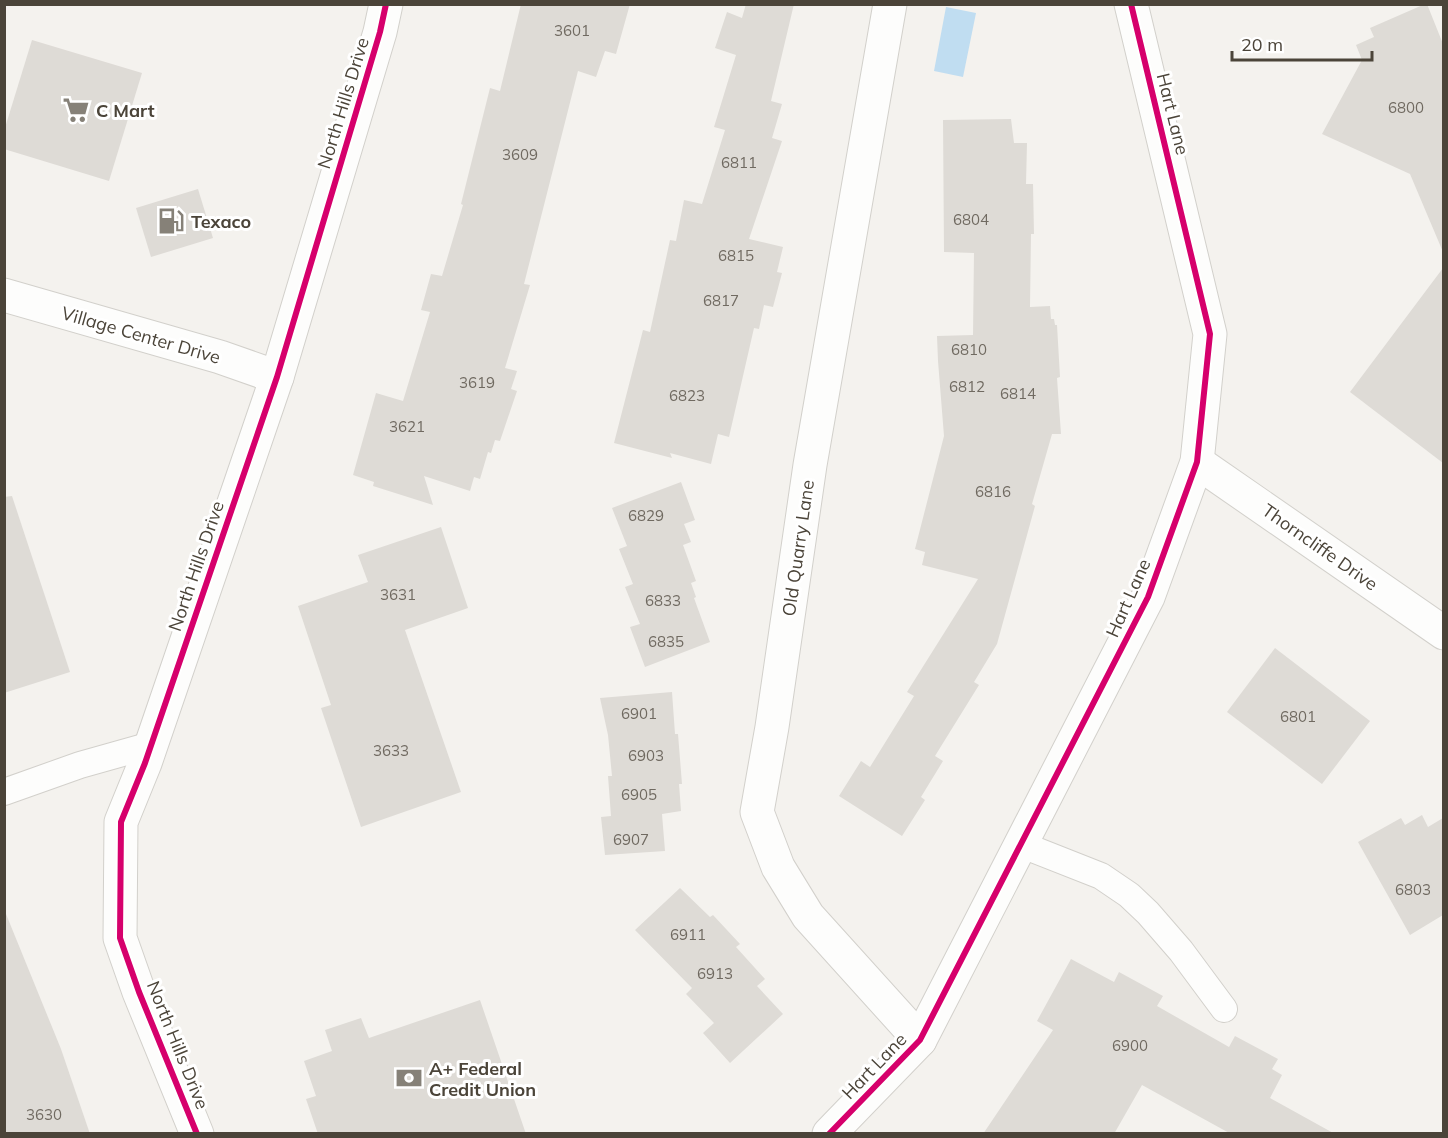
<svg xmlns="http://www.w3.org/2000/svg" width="1448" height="1138" viewBox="0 0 1448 1138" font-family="Mulish,sans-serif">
  <rect width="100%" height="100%" fill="#f4f2ee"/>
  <polygon fill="#c0ddf1" points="946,7 976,13 963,77 934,71"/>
  <g fill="#dedbd6">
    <polygon points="521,4 630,4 616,54 605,51 596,77 578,71 524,284 530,285 505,368 517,371 511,389 517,391 500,441 495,440 491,453 488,452 480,479 474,477 470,491 424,476 433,505 373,486 374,482 353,475 376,393 403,401 430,312 421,310 431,274 442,276 463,205 461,204 490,88 500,91"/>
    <polygon points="746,4 794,4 771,101 782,104 772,138 782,141 749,239 783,247 777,272 782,273 773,307 764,305 759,329 754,328 729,437 718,434 711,464 670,453 672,458 614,443 643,330 650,332 670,240 676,241 684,200 702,204 725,130 714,127 736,55 715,48 727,12 742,18"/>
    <polygon points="1425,4 1427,4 1443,44 1443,252 1410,174 1322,134 1362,60 1356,45 1374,37 1370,28"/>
    <polygon points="32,40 142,73 109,181 4,149 4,131"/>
    <polygon points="1011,119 1014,143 1027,143 1026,184 1033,184 1034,234 1031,234 1030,307 1050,306 1051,319 1054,319 1055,325 1057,325 1060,377 1057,378 1061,434 1052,434 1032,504 1035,506 997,644 974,682 979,685 935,756 943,761 921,797 925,800 902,836 839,796 861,761 870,767 914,696 907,692 978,579 922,565 925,552 915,549 944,436 938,361 937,336 973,335 974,253 944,252 943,120"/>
    <polygon points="198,189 213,238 151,257 136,208"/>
    <polygon points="1443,268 1443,463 1350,392"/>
    <polygon points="681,482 695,520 684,524 691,542 683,545 696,581 691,583 696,597 694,598 710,642 645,667 630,627 640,624 625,587 633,584 619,549 627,546 612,508"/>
    <polygon points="12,496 70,672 4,693 4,497"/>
    <polygon points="441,527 468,608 405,630 461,792 361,827 321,708 331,705 298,606 368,582 358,555"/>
    <polygon points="1275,648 1370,721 1322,784 1227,712"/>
    <polygon points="672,692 675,734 678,734 682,784 679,784 681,811 662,814 665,851 605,855 601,817 611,816 608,776 612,776 608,735 600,698"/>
    <polygon points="1422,815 1428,827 1443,818 1443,915 1410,935 1358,842 1401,818 1405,825"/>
    <polygon points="680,888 710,917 713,915 740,944 736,947 765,979 757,986 783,1014 730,1063 703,1033 714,1023 686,994 692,988 635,930"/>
    <polygon points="4,914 6,914 61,1049 90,1134 4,1134"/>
    <polygon points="1071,959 1114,982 1119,972 1163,996 1157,1006 1229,1047 1235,1036 1278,1059 1272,1069 1282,1075 1270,1098 1335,1134 1231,1134 1142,1085 1114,1134 983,1134 1053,1030 1037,1021"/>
    <polygon points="480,1000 526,1134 318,1134 306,1099 316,1096 304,1061 332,1051 325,1030 361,1018 369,1038"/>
  </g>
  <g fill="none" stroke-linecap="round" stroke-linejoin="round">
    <g stroke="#d2d0cb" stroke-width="28">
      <g id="service">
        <polyline points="4,792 80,765 151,745"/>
        <polyline points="1020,844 1101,876 1129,895 1148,913 1181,951 1224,1009"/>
      </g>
    </g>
    <g stroke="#d2d0cb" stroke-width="35">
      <g id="minor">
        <polyline points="890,4 810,465 772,727 757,812 778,867 808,916 920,1040"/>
        <polyline points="4,295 220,357 277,377"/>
        <polyline points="1197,462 1444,633"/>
        <polyline points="829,1134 920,1040 1148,597 1197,462 1210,334 1131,4"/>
      </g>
    </g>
    <g stroke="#d2d0cb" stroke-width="35">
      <polyline id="tertiary" points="197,1134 139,992 120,938 121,822 145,763 277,377 380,32 386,4"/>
    </g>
    <use href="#service" stroke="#fdfdfc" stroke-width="26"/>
    <use href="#minor" stroke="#fdfdfc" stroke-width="33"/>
    <use href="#tertiary" stroke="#fdfdfc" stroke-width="33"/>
    <g stroke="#fff" stroke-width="10">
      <g id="cycleway">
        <polyline points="197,1134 139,992 120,938 121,822 145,763 277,377 380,32 386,4"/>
        <polyline points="829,1134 920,1040 1148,597 1197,462 1210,334 1131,4"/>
      </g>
    </g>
    <use href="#cycleway" stroke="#d6006c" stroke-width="6"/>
  </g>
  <defs>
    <g id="supermarket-bare" transform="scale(2.07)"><path d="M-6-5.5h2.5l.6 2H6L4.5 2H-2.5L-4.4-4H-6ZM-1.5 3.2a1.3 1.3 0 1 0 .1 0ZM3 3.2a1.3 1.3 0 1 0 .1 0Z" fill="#868178" stroke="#fff" stroke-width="2.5" paint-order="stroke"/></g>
    <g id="fuel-bare" transform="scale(2.07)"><path d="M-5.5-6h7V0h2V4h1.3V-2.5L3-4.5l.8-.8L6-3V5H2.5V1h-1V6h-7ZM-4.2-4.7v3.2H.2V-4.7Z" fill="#868178" stroke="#fff" stroke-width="2.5" paint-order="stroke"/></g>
    <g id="bank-bare" transform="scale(2.07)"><path d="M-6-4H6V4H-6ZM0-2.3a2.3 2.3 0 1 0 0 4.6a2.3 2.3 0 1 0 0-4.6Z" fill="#868178" stroke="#fff" stroke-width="2.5" paint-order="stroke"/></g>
  </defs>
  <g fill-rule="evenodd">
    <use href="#supermarket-bare" x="76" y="110"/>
    <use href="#fuel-bare" x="171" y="221"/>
    <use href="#bank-bare" x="409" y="1078"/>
  </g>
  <g text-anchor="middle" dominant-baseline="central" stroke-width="6" stroke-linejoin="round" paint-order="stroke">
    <g font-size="15" fill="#706a61">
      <text x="572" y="30">3601</text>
      <text x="1406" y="107">6800</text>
      <text x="520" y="154">3609</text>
      <text x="739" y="162">6811</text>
      <text x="971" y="219">6804</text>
      <text x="736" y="255">6815</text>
      <text x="721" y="300">6817</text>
      <text x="969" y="349">6810</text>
      <text x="477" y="382">3619</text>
      <text x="967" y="386">6812</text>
      <text x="1018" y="393">6814</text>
      <text x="687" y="395">6823</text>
      <text x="407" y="426">3621</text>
      <text x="993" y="491">6816</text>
      <text x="646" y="515">6829</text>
      <text x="398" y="594">3631</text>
      <text x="663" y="600">6833</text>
      <text x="666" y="641">6835</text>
      <text x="639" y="713">6901</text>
      <text x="1298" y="716">6801</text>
      <text x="391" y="750">3633</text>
      <text x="646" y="755">6903</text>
      <text x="639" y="794">6905</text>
      <text x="631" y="839">6907</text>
      <text x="1413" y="889">6803</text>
      <text x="688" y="934">6911</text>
      <text x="715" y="973">6913</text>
      <text x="1130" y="1045">6900</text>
      <text x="44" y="1114">3630</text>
    </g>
    <g font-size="18" fill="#4b4439" stroke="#fff">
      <text transform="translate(343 103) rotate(-73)">North Hills Drive</text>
      <text transform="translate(1173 114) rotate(76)">Hart Lane</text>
      <text transform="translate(141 335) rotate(16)">Village Center Drive</text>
      <text transform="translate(1320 547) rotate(35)">Thorncliffe Drive</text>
      <text transform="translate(798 548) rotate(-82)">Old Quarry Lane</text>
      <text transform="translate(196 566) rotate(-71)">North Hills Drive</text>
      <text transform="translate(1128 598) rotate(-66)">Hart Lane</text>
      <text transform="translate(178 1045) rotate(68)">North Hills Drive</text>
      <text transform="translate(874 1066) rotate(-46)">Hart Lane</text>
    </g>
    <g font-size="18" font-weight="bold" fill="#4b4439" stroke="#fff" text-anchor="start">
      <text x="96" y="110">C Mart</text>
      <text x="191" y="221">Texaco</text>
      <text x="429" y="1068">A+ Federal<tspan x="429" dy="21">Credit Union</tspan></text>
    </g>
  </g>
  <rect width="1448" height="1138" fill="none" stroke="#4b4439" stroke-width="12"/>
  <path d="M1232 51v9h140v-9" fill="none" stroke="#4b4439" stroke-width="3"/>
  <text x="1241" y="51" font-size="18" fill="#4b4439" stroke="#ffffff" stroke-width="4.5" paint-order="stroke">20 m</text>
</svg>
